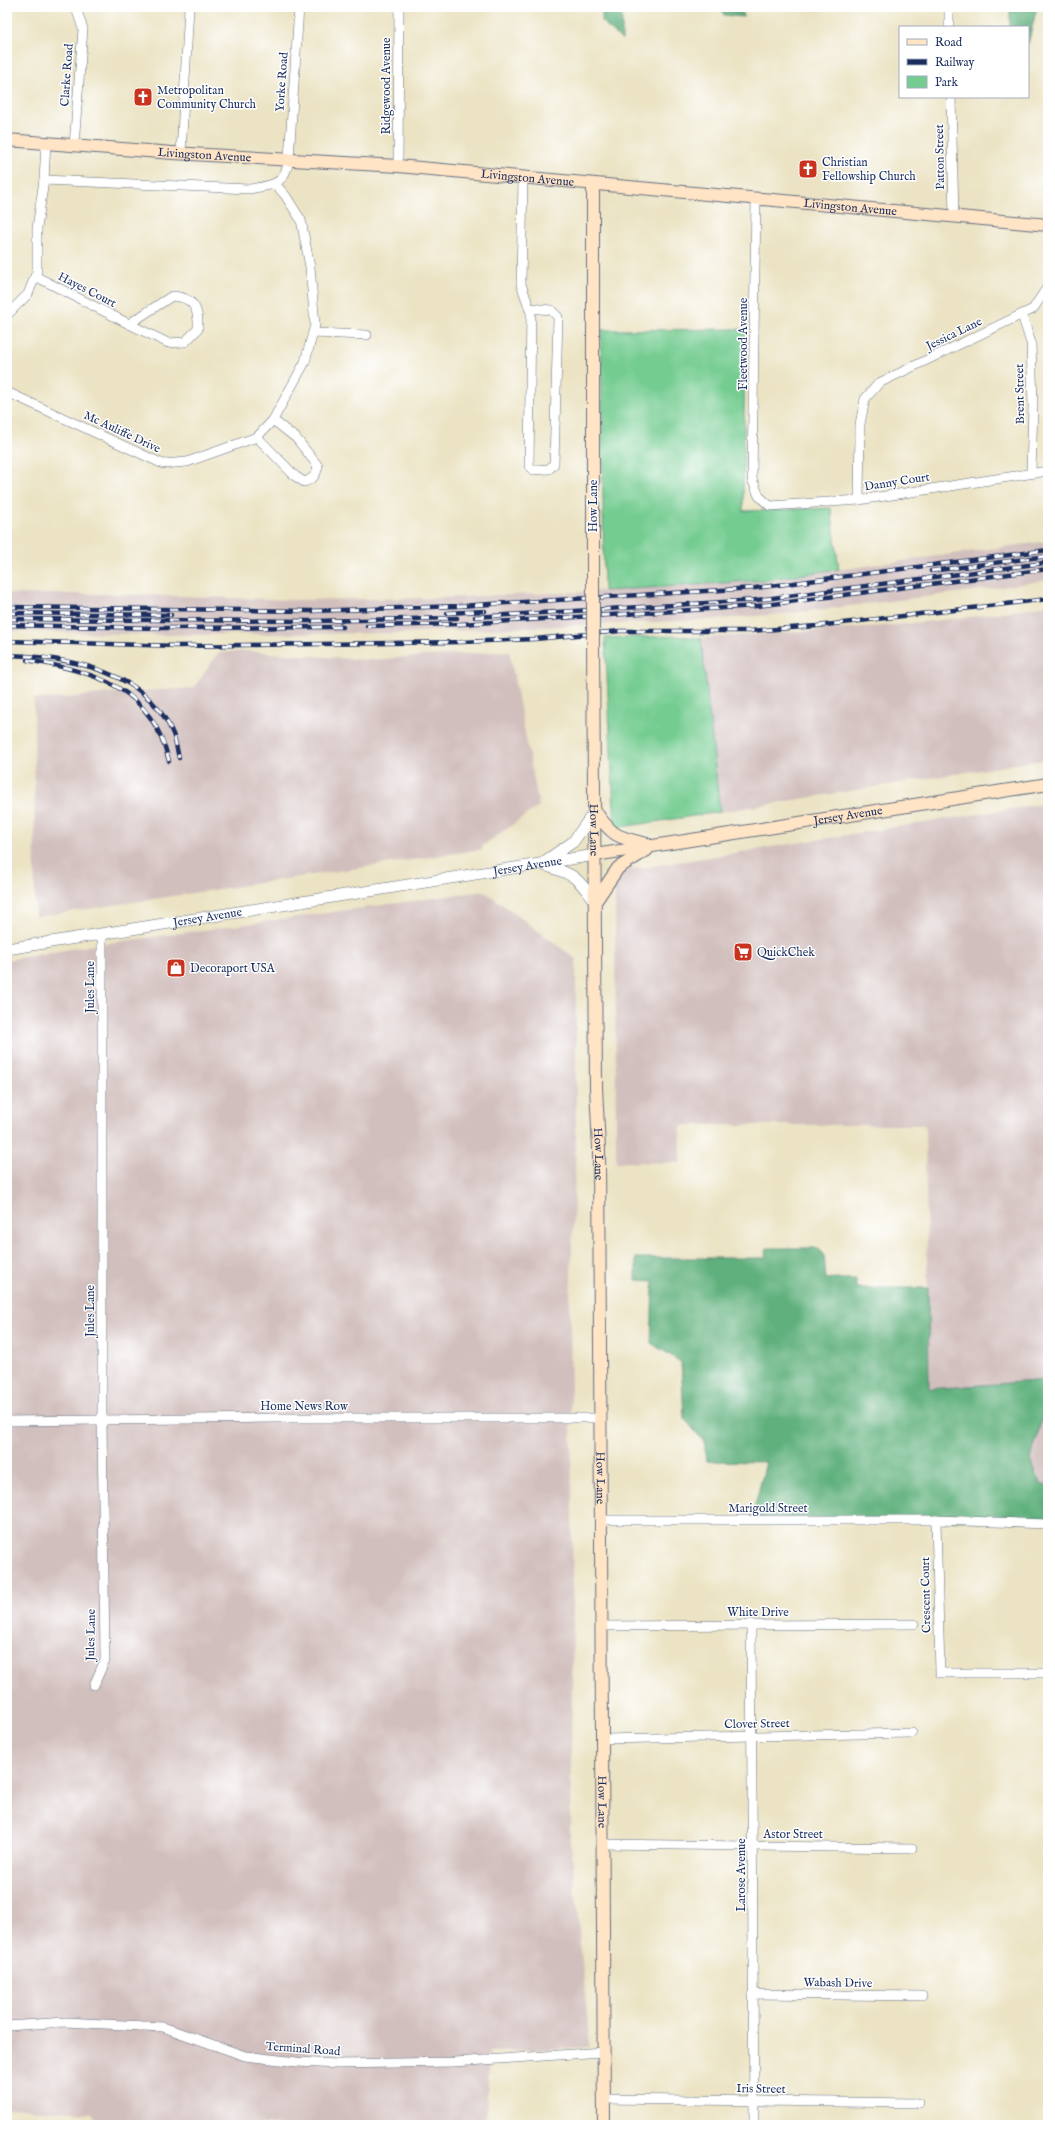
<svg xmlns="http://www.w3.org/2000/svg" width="1055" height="2132" viewBox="0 0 1055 2132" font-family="'IM FELL English',serif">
  <rect width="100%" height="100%" fill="#fff"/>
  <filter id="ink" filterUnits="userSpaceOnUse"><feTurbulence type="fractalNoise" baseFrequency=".025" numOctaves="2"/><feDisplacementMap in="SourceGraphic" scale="8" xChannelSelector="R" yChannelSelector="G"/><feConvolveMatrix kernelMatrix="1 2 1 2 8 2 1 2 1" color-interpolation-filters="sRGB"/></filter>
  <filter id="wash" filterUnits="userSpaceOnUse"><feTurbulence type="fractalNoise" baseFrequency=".012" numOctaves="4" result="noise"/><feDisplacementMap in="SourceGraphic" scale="16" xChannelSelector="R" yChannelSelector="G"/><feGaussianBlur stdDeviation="0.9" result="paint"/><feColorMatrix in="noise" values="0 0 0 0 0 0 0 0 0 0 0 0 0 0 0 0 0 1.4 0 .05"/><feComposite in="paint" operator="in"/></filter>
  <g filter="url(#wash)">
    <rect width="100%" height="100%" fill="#ebe3c3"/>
    <g fill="#d1bfbd">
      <polygon points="1048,541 1048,580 988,589 793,613 708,620 397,633 160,635 7,631 7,594 115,594 296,600 436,598 604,591 764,580"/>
      <polygon points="1048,605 1048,759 720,812 701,638 896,625 978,616"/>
      <polygon points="245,651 366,660 509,651 539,806 482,846 483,849 35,917 34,699 68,698 110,693 194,688 218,653"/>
      <polygon points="1048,803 1048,1380 929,1389 925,1125 681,1125 680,1163 616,1162 615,872"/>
      <polygon points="484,891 576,959 576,1146 570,1300 573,1625 570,1833 590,2047 490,2052 485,2125 99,2125 92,2113 7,2108 7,960 88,946"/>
      <polygon points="1048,1395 1048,1486 1040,1484 1030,1459"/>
    </g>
    <g fill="#74cc91" stroke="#487e78">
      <polygon points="745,329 743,511 831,508 839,569 764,580 604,591 601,330"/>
      <polygon points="675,636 701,638 720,812 615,828 605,638"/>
    </g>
    <g fill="#5fb07b" stroke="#3d706c">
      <polygon points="602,7 622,7 622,40 602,22"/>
      <polygon points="720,7 743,7 743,17 724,15"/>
      <polygon points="1010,7 1037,7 1028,44 1028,27 1010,27"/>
      <polygon points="767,1248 818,1248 824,1254 826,1279 856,1279 856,1288 928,1288 929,1389 1048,1380 1048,1395 1031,1459 1040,1484 1048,1486 1048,1522 752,1517 766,1462 707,1461 704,1442 684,1418 681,1362 651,1343 653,1281 636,1280 636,1258 765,1258"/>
    </g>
  </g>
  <g filter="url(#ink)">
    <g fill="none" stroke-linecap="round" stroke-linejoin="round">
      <g stroke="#646e81" stroke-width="10">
        <g id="minor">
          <polyline points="949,7 949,27"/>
          <polyline points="951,97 954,216"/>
          <polyline points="74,145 83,29 76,8"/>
          <polyline points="181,153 189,7"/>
          <polyline points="398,166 399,7"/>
          <polyline points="523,178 521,284 531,313 529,466 533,470 549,469 554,464 558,317 551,310 529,308"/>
          <path d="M44,180L249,189C272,185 285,186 289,159L299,7"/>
          <polyline points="756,199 752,479 759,496 770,506 859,500 1048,471"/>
          <polyline points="35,276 129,324"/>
          <path d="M172,296C194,297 199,309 198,329L185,342L168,343L129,324Z"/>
          <polyline points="7,315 28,294 37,272 37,228 44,180 46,143"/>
          <polyline points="1022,315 1031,343 1033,405 1031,473"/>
          <polyline points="313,333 367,335"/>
          <polyline points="7,392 163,464 187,462 257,437 273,420 305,362 315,325 310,267 301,220 285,195 275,184"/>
          <path d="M257,437L295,476L304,482C313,479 316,476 318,466L296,438L273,420"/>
          <polyline points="859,500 860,424 865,399 879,383 1033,309 1048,286"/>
          <polyline points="7,1421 279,1418 600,1418"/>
          <polyline points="601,1520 936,1520 1048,1524"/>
          <polyline points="936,1520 940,1673 1048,1673"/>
          <polyline points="751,1624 754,2125"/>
          <polyline points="601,1626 914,1624"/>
          <polyline points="94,1685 105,1660 102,1420 102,934"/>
          <polyline points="602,1739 912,1733"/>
          <polyline points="602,1844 912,1848"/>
          <polyline points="753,1994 922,1996"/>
          <polyline points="7,2026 65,2022 163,2027 245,2056 297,2062 337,2064 454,2062 603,2052"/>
          <polyline points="604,2099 919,2103"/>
        </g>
      </g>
      <g stroke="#646e81" stroke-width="12">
        <g id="tertiary">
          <polyline points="545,861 573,842 595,811"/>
          <path d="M544,865C573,874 577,876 595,902"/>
          <path id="s1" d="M7,949L595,855"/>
        </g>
      </g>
      <g stroke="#646e81" stroke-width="14">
        <g id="secondary">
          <path id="s2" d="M7,140L173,153L398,166L1048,225"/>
          <polyline points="593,580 593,184"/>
          <path id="s3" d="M593,641L596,1087L599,1149L604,2125"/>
          <path d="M595,811C613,837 617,837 647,844"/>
          <path id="s4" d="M595,855L1048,784"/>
          <polyline points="595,902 618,868 647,850"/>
        </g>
      </g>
      <use href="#minor" stroke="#fff" stroke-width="9"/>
      <use href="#tertiary" stroke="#fff" stroke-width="11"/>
      <use href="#secondary" stroke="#ffe4c6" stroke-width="12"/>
      <g stroke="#1b2f5e" stroke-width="4.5">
        <g id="rail">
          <polyline points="931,571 1048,556"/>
          <polyline points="7,607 311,611 459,606 755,588 1048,550"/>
          <polyline points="7,613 171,615"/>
          <polyline points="447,613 485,611"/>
          <polyline points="475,617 757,600 1044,563"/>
          <polyline points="7,619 311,621 457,618"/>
          <polyline points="7,625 160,628 343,627"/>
          <polyline points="367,626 460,624 757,606 1048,569"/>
          <polyline points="7,641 178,646 461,642 535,639 620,631 750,631 817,626 1048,599"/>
          <path d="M7,655C68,657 147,670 173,734C176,742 177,750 179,758"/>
          <path d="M27,660C95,672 151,686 169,761"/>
        </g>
      </g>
      <use href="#rail" stroke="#fff" stroke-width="3" stroke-dasharray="9" stroke-linecap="butt"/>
      <g stroke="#646e81" stroke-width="14" stroke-linecap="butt">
        <polyline id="secondary-bridge" points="593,641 593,580"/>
      </g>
      <use href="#secondary-bridge" stroke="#ffe4c6" stroke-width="12"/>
    </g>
  </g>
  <defs>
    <g id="church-square" transform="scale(1)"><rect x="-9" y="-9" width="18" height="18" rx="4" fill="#c8321e" stroke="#fff"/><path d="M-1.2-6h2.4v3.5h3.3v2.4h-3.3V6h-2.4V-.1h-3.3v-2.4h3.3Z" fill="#fff"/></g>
    <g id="supermarket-square" transform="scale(1)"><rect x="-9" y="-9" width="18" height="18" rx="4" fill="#c8321e" stroke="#fff"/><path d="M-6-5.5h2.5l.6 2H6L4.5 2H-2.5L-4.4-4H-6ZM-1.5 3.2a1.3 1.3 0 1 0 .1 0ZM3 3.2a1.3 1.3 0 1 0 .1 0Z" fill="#fff"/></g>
    <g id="shop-square" transform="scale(1)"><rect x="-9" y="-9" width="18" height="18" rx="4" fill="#c8321e" stroke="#fff"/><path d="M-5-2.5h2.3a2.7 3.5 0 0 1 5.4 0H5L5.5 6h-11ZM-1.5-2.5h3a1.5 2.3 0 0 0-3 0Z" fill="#fff"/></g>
  </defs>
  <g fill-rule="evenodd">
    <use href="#church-square" x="143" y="97"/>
    <use href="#church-square" x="808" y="169"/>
    <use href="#supermarket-square" x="743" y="952"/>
    <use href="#shop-square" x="176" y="968"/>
  </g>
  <g text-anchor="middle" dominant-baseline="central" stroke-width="3" stroke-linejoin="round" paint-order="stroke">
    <g font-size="12" fill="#1b2f5e" stroke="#fff">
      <text transform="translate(67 75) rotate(-86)">Clarke Road</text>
      <text transform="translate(282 82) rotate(-86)">Yorke Road</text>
      <text transform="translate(386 86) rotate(-90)">Ridgewood Avenue</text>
      <text stroke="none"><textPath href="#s2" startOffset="198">Livingston Avenue</textPath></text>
      <text transform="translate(940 157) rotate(-91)">Patton Street</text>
      <text stroke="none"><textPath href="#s2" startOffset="522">Livingston Avenue</textPath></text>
      <text stroke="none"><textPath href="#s2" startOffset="846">Livingston Avenue</textPath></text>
      <text transform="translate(87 290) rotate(27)">Hayes Court</text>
      <text transform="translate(954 334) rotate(-26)">Jessica Lane</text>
      <text transform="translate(743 344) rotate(-90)">Fleetwood Avenue</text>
      <text transform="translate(1020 394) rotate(-91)">Brent Street</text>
      <text transform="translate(122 432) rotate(25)">Mc Auliffe Drive</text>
      <text transform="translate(897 482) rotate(-9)">Danny Court</text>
      <text transform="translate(593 506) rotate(-90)">How Lane</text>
      <text stroke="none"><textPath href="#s4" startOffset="256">Jersey Avenue</textPath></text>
      <text stroke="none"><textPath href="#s3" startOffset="189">How Lane</textPath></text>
      <text stroke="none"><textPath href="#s1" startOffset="527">Jersey Avenue</textPath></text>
      <text stroke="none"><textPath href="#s1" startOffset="203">Jersey Avenue</textPath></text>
      <text transform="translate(90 987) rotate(-90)">Jules Lane</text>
      <text stroke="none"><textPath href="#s3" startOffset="513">How Lane</textPath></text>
      <text transform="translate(90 1311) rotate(-90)">Jules Lane</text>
      <text x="304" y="1406">Home News Row</text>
      <text stroke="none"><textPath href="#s3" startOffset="837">How Lane</textPath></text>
      <text x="768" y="1508">Marigold Street</text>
      <text transform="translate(926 1595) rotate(-91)">Crescent Court</text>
      <text x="758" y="1612">White Drive</text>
      <text transform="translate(91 1635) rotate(-89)">Jules Lane</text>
      <text transform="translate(757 1724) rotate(-1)">Clover Street</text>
      <text stroke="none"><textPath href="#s3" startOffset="1161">How Lane</textPath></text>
      <text x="793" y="1834">Astor Street</text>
      <text transform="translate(741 1875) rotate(-90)">Larose Avenue</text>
      <text transform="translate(838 1983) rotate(1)">Wabash Drive</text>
      <text transform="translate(303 2049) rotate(4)">Terminal Road</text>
      <text transform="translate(761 2089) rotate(1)">Iris Street</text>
    </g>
    <g font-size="12" fill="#1b2f5e" stroke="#fff" text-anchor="start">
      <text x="157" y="90">Metropolitan<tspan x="157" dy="14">Community Church</tspan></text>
      <text x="822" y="162">Christian<tspan x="822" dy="14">Fellowship Church</tspan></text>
      <text x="757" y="952">QuickChek</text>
      <text x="190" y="968">Decoraport USA</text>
    </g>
  </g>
  <rect width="1055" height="2132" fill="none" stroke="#fff" stroke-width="24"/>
  <rect x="899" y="26" width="130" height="72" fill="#ffffff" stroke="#a4acbf"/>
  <rect x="907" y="39" width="20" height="6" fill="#ffe4c6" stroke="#a4acbf"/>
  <text x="935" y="46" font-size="12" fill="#1b2f5e">Road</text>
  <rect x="907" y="59" width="20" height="6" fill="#1b2f5e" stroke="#a4acbf"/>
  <text x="935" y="66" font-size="12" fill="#1b2f5e">Railway</text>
  <rect x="907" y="76" width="20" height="12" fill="#74cc91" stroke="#a4acbf"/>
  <text x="935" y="86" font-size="12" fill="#1b2f5e">Park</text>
</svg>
